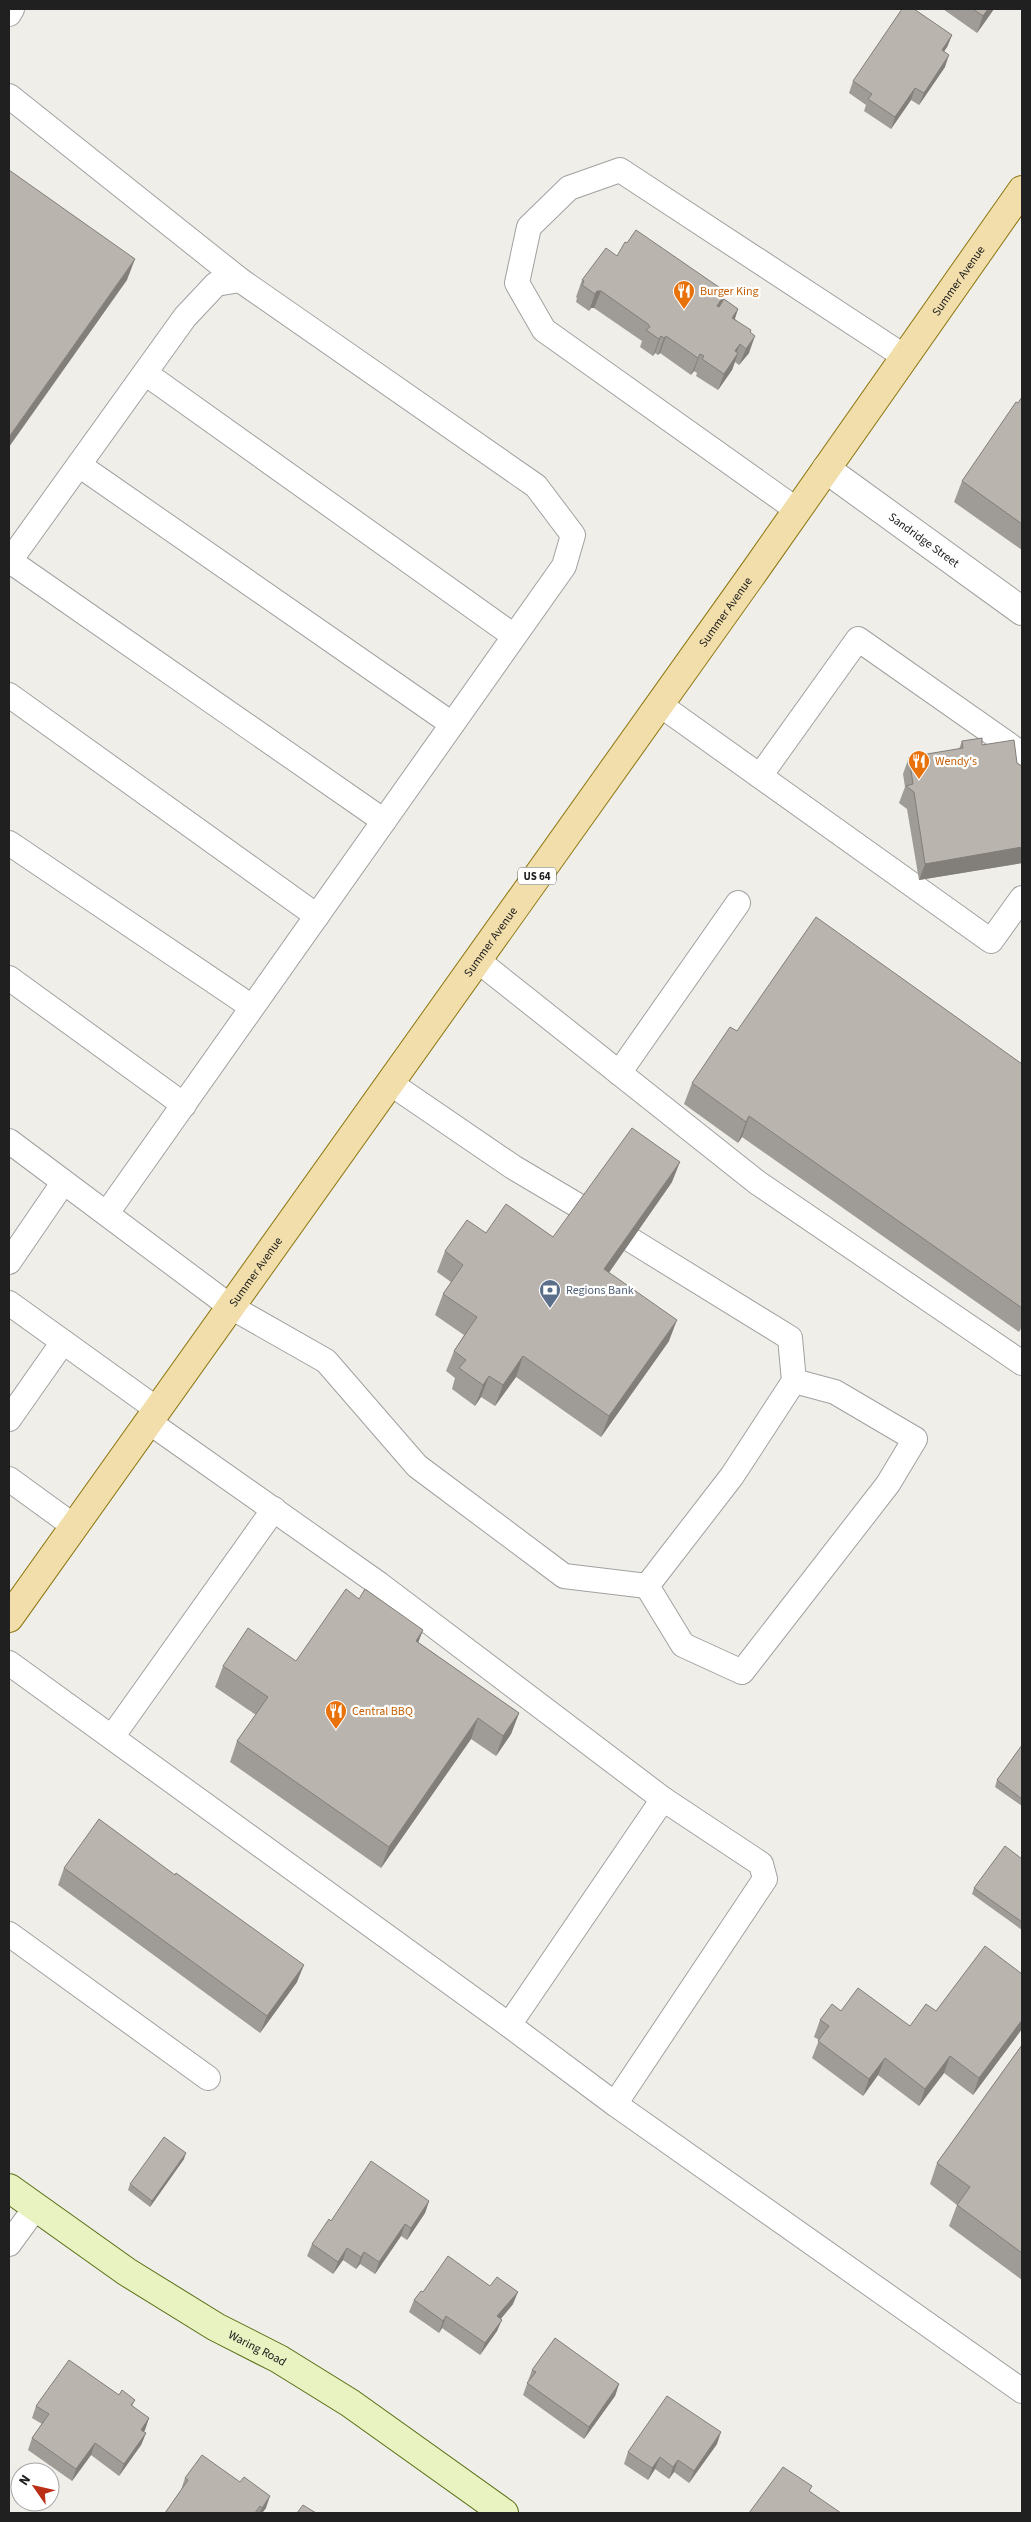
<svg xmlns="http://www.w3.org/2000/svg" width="1031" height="2522" viewBox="0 0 1031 2522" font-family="'Source Sans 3',sans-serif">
  <rect width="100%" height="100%" fill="#f0eee8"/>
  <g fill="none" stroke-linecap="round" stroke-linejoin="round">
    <g stroke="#a1a1a1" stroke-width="26">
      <g id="lane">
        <polyline points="9,14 12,9"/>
        <polyline points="9,96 240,280"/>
        <polyline points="145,373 514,636"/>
        <polyline points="79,465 452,724"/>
        <polyline points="797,510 544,330 517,283 529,227 569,188 620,170 905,357"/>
        <polyline points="10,561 384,821"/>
        <polyline points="9,562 185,317 216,284 240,280 536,486 573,535 564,566 107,1213"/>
        <polyline points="9,695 317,916"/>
        <polyline points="659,704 991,941 1022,898"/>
        <polyline points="760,776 858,639 1022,754"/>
        <polyline points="9,843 252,1007"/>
        <polyline points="477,960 758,1183 1022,1363"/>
        <polyline points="9,978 184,1105"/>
        <polyline points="619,1073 738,903"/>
        <polyline points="390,1083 513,1167 582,1208"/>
        <polyline points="9,1141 231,1307 326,1361 417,1466 564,1576 647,1586"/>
        <polyline points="631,1240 790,1338 794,1381 732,1476 647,1586"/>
        <polyline points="9,1262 63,1183"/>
        <polyline points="9,1303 158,1410"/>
        <polyline points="9,1419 63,1342"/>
        <polyline points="9,1479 75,1527"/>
        <polyline points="647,1586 683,1645 742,1672 888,1484 915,1439 835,1392 794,1381"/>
        <polyline points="9,1663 509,2025 663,1799 379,1584 149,1422"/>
        <polyline points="112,1737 274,1509"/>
        <polyline points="9,1934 208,2078"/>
        <polyline points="509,2025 615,2104 765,1879 761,1864 663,1799"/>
        <polyline points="615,2104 1022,2391"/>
        <polyline points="9,2244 36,2207"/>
      </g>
    </g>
    <g stroke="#a1a1a1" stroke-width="30">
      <g id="street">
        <path id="s1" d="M826,469L1022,611"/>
      </g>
    </g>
    <g stroke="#556e11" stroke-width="30">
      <g id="secondary">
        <path id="s2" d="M9,2188L127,2272L216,2327L279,2359L350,2403L504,2513"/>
      </g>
    </g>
    <g stroke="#8c7610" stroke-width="30">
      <g id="primary">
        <path id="s3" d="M9,1618L756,569L1022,190"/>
      </g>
    </g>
    <use href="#lane" stroke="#fff" stroke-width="24"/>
    <use href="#street" stroke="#fff" stroke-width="28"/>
    <use href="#secondary" stroke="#e9f3c2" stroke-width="28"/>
    <use href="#primary" stroke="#f2deaa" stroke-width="28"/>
  </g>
  <g fill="#9f9b96">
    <polygon points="943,9 994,9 977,33"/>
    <polygon points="952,35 947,47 944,51 945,67 919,105 911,100 891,129 864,111 866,105 849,93 853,81"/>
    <polygon points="617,256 726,292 723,301 738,309 735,319 750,332 749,353 739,365 735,362 732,370 718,390 696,376 697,373 694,371 691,375 660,353 658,355 655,353 653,356 640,347 642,341 594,308 591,308 589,311 576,302 577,298 576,297 582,280"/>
    <polygon points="1022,397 1022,550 954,502 962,481"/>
    <polygon points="962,741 982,745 1022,766 1022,863 919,880 907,809 899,803 905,787 903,774 909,757 959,749"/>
    <polygon points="737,1031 1022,1064 1022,1327 1019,1332 742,1137 738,1143 684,1104 692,1083"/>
    <polygon points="672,1182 609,1272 669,1341 601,1437 516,1377 495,1406 481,1397 475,1406 452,1389 455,1378 446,1371 454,1351 464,1335 435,1315 443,1294 451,1282 437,1272 445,1251 553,1237"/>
    <polygon points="359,1599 423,1630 418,1642 519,1713 511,1734 496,1756 471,1739 381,1868 230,1762 237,1741 256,1715 215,1687 223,1666 296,1661"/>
    <polygon points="1022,1745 1022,1806 995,1787 997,1780"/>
    <polygon points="1022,1859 1022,1930 972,1894 974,1888"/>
    <polygon points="64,1868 297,1982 260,2033 58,1885"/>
    <polygon points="1022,1974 1022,2029 973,2095 944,2073 919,2106 878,2075 863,2096 812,2058 819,2040 814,2037 820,2020 841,2011 910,2026 936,2011"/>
    <polygon points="1022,2045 1022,2280 949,2226 957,2205 930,2184 937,2163"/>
    <polygon points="184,2159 150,2207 128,2190 130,2184"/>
    <polygon points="429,2201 425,2213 407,2240 401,2236 375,2274 360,2264 356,2269 343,2260 333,2274 307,2256 312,2244 331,2221"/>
    <polygon points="423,2292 513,2304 501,2319 497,2331 480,2355 442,2328 439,2333 409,2312 414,2300"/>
    <polygon points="532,2370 619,2384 615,2396 584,2439 523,2395"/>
    <polygon points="119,2395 135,2400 132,2406 149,2418 144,2432 146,2433 141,2445 119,2476 91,2455 72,2481 28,2450 32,2438 42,2424 32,2418 36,2406"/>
    <polygon points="717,2444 689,2483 674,2472 669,2479 655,2469 648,2480 624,2464 628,2452"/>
    <polygon points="185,2478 266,2508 262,2513 165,2513 181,2490"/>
  </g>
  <g fill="#827e7a">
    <polygon points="988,9 994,9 977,33 983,16"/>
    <polygon points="952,35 947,47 937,62 942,50"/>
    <polygon points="949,55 945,67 919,105 924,93"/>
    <polygon points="915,88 911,100 891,129 895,117"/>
    <polygon points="135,259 127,280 9,447 9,437"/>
    <polygon points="597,291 601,291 594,308 591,308 589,311 595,294"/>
    <polygon points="726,292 720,309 717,306"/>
    <polygon points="738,309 732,326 732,318"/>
    <polygon points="661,336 655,353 653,356 659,339"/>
    <polygon points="666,336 660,353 658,355 664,338"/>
    <polygon points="755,336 749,353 739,365 746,349"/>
    <polygon points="740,344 734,359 738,353 732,370 718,390 724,374 735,351"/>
    <polygon points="700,354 694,371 691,375 698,358"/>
    <polygon points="1022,847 1022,863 919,880 925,864"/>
    <polygon points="749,1116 742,1137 738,1143 746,1122"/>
    <polygon points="680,1162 672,1182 597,1290 604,1269"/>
    <polygon points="677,1320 669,1341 601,1437 609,1416"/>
    <polygon points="523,1356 516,1377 495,1406 503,1385"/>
    <polygon points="489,1376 481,1397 475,1406 483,1385"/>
    <polygon points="423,1630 415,1651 416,1641"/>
    <polygon points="519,1713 511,1734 496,1756 503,1736"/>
    <polygon points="478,1718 471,1739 381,1868 389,1847"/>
    <polygon points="304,1965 297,1982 260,2033 267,2016"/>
    <polygon points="1022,2020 1022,2029 973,2095 979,2078"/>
    <polygon points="950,2056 944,2073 919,2106 925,2089"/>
    <polygon points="885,2058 878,2075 863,2096 869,2079"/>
    <polygon points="186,2153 184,2159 150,2207 152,2201"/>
    <polygon points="429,2201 425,2213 407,2240 411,2228"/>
    <polygon points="405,2224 401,2236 375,2274 379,2262"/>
    <polygon points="347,2248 343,2260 333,2274 338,2262"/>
    <polygon points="364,2252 360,2264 356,2269 361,2257"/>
    <polygon points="518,2292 513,2304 493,2328 497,2316"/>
    <polygon points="446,2316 442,2328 439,2333 443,2321"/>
    <polygon points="502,2320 497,2331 480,2355 485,2343"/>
    <polygon points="619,2384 615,2396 584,2439 589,2427"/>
    <polygon points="149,2418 145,2430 136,2442 141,2430"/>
    <polygon points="721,2432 717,2444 689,2483 694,2471"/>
    <polygon points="146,2433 141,2445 119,2476 124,2464"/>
    <polygon points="95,2443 91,2455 72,2481 76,2469"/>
    <polygon points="660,2457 655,2469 648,2480 652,2468"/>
    <polygon points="678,2460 674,2472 669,2479 673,2467"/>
    <polygon points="270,2496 266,2508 262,2513 259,2513 262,2508"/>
  </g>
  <g fill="#b9b4ae" stroke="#827e7a">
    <polygon points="902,9 914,9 952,35 942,50 949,55 924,93 915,88 895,117 868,99 872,94 853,81"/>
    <polygon points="973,9 988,9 983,16"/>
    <polygon points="9,170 135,259 9,437"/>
    <polygon points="636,230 726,292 717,306 719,307 724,299 738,309 732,318 751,330 750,332 755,336 746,349 740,344 735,351 738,353 724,374 702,359 704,356 700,354 698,358 666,336 664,338 661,336 659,339 646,330 650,327 648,324 601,291 597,291 595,294 582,285 584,281 582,280 606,248 617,256 625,242 627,243"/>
    <polygon points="1022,397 1022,524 962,481 1016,402 1018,403"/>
    <polygon points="982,738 982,745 1014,740 1017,763 1022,766 1022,847 925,864 914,792 906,786 913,784 909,757 963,748 962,741"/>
    <polygon points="816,917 1022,1064 1022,1308 749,1116 746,1122 692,1083 730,1027 737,1031"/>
    <polygon points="632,1128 680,1162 604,1269 677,1320 609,1416 523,1356 503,1385 489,1376 483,1385 459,1368 466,1360 454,1351 477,1317 443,1294 463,1265 445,1251 467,1220 486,1233 506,1204 553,1237"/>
    <polygon points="346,1589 359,1599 365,1589 423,1630 416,1641 519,1713 503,1736 478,1718 389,1847 237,1741 268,1697 223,1666 248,1628 296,1661"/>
    <polygon points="1022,1745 1022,1799 997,1780"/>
    <polygon points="99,1819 175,1875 176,1873 304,1965 267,2016 64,1868"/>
    <polygon points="1005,1846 1022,1859 1022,1922 974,1888"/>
    <polygon points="985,1946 1022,1974 1022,2020 979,2078 950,2056 925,2089 885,2058 869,2079 818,2041 829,2026 820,2020 832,2004 841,2011 858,1988 910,2026 926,2004 936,2011"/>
    <polygon points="1022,2045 1022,2253 957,2205 970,2187 937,2163"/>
    <polygon points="164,2137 186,2153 152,2201 130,2184"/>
    <polygon points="371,2161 429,2201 411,2228 405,2224 379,2262 364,2252 361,2257 347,2248 338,2262 312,2244 329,2219 331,2221"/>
    <polygon points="448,2256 490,2286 497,2277 518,2292 497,2316 502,2320 485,2343 446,2316 443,2321 414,2300 421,2291 423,2292"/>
    <polygon points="555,2338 619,2384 589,2427 527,2383 536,2372 532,2370"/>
    <polygon points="69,2360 119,2395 122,2390 135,2400 131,2405 149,2418 141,2430 146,2433 124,2464 95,2443 76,2469 32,2438 49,2414 36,2406"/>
    <polygon points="667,2396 721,2432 694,2471 678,2460 673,2467 660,2457 652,2468 628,2452"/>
    <polygon points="202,2455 240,2482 244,2477 270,2496 262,2508 260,2506 255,2513 165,2513 188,2480 185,2478"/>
    <polygon points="783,2467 812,2486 809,2491 841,2513 749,2513"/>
    <polygon points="303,2505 316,2513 297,2513"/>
  </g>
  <defs>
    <g id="restaurant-pin" transform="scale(1.125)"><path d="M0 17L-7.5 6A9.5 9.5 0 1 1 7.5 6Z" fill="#e8710a" stroke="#fff"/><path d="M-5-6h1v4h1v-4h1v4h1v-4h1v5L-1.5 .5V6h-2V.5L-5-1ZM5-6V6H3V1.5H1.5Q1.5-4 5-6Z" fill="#fff"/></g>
    <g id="bank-pin" transform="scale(1.125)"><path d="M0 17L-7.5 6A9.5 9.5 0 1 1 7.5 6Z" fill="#5c6f8a" stroke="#fff"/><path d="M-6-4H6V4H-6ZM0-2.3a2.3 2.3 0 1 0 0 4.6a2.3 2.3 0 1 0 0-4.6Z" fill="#fff"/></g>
  </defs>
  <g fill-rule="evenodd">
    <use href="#restaurant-pin" x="684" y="291"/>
    <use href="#restaurant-pin" x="919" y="761"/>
    <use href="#bank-pin" x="550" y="1290"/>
    <use href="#restaurant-pin" x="336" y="1711"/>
  </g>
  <g text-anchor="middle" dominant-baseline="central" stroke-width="4.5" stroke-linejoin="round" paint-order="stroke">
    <rect fill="#fff" stroke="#636363" stroke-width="1" x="518" y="867.5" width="38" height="17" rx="4"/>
    <g font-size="11" font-weight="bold" fill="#202020">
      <text x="537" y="876">US 64</text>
    </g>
    <g font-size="12" fill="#202020" stroke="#fff">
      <text stroke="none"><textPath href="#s3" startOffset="1640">Summer Avenue</textPath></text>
      <text stroke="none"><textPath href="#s1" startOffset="121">Sandridge Street</textPath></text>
      <text stroke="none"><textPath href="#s3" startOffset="1235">Summer Avenue</textPath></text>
      <text stroke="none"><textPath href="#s3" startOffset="830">Summer Avenue</textPath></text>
      <text stroke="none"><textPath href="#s3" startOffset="425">Summer Avenue</textPath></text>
      <text stroke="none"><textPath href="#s2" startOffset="296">Waring Road</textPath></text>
    </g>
    <g font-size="12" fill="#c56008" stroke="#fff" text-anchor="start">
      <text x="700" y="291">Burger King</text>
      <text x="935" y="761">Wendy's</text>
      <text x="352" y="1711">Central BBQ</text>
    </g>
    <g font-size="12" fill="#4e5e75" stroke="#fff" text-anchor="start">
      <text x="566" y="1290">Regions Bank</text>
    </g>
  </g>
  <rect width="1031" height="2522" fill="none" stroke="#202020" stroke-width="20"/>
  <g transform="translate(35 2487) rotate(304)"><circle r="24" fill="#ffffff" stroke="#a6a6a6"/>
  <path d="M0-4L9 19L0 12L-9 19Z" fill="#bb2f16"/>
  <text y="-8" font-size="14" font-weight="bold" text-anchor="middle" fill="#202020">N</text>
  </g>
</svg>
